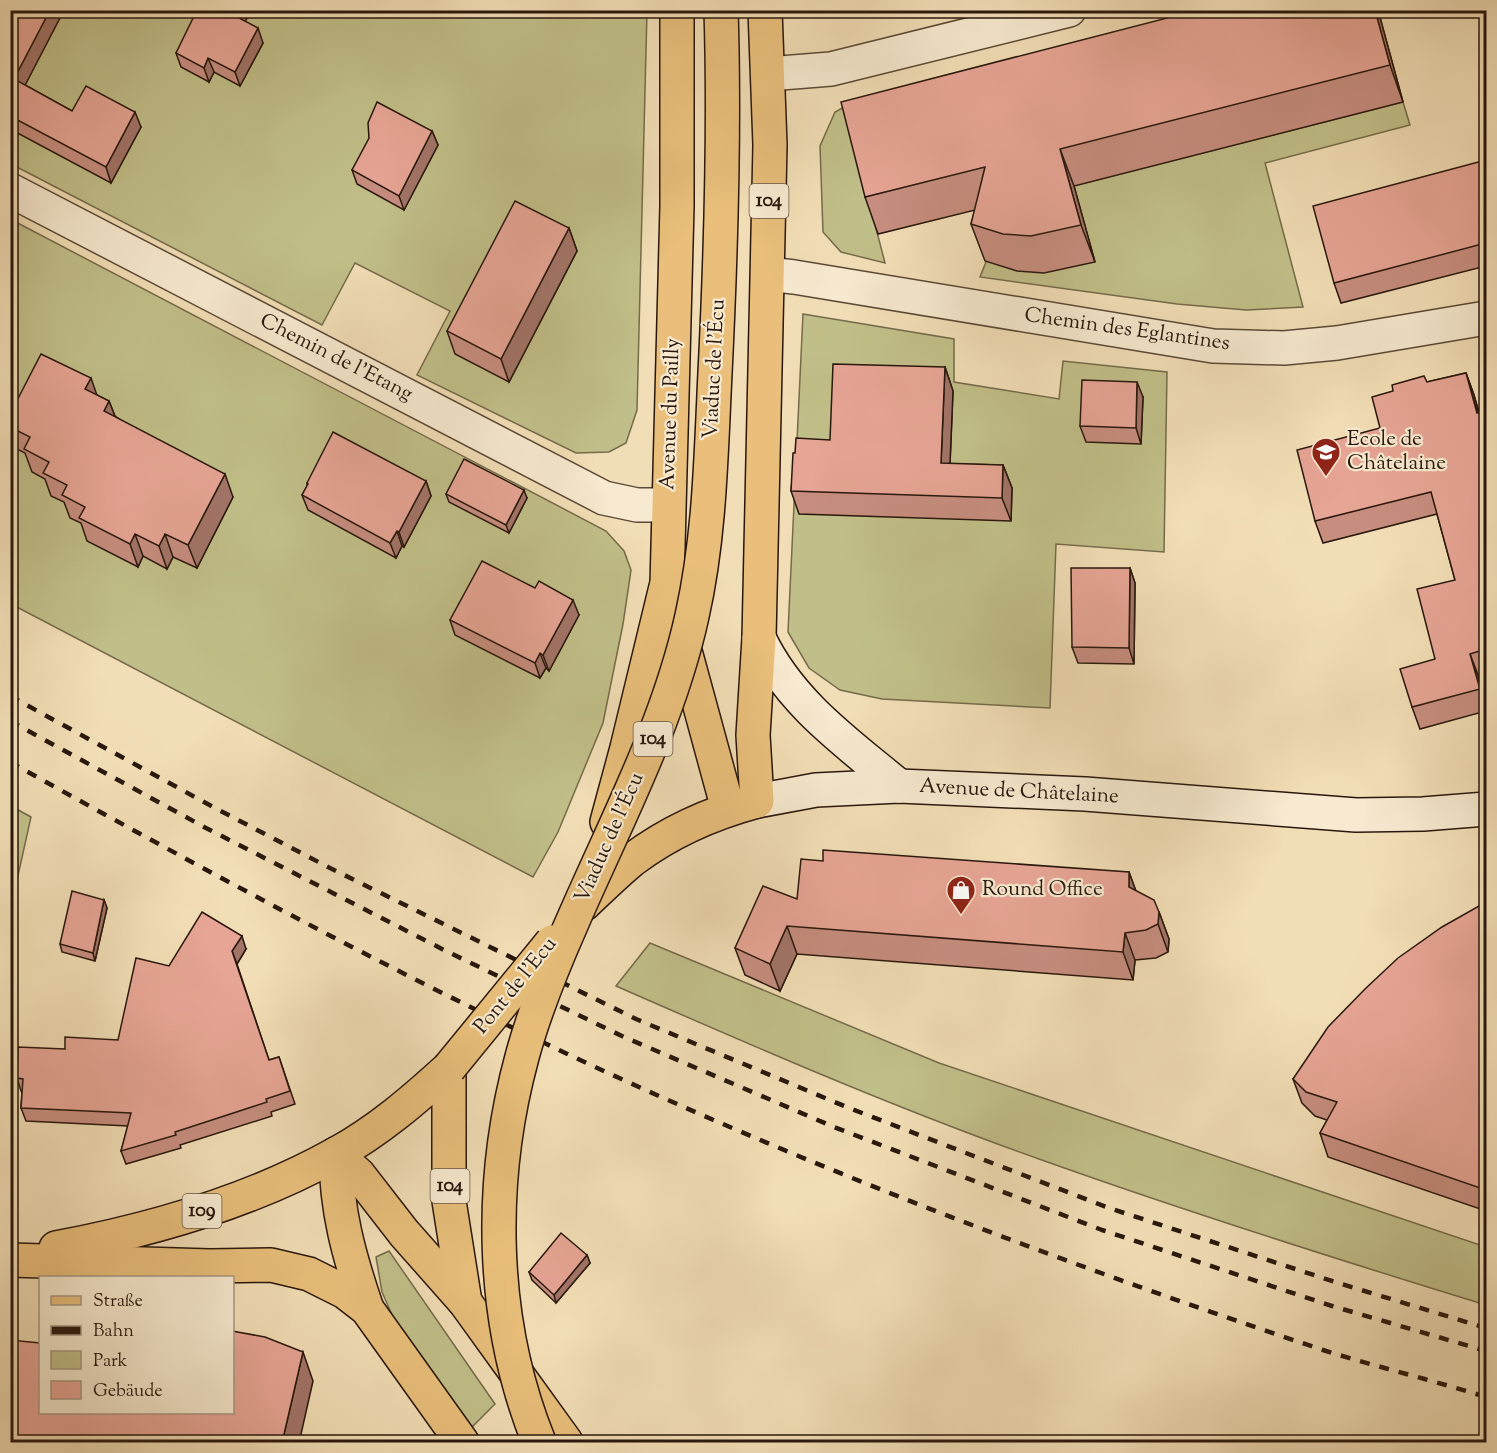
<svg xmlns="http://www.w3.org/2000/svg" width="1497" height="1453" viewBox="0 0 1497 1453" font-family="'Sorts Mill Goudy',serif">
  <rect width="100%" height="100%" fill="#f2deb6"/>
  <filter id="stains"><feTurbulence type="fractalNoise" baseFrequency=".00333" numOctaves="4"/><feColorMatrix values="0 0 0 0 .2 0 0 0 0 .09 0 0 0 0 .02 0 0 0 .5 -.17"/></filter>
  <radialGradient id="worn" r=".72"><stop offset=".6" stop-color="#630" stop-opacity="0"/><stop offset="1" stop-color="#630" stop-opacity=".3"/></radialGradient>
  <g fill="#c1bf89" stroke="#756b4b" stroke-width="1.5">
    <polygon points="10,11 647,11 637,410 626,443 609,452 576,453 417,375 450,311 355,263 322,325 11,164"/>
    <polygon points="1403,102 1410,125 1265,163 1303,307 1246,310 1177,304 980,277 1010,202"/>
    <polygon points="848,105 862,174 885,263 841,252 823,232 820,146 835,112"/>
    <polygon points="10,219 606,531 624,551 631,570 623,624 603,723 558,832 533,877 11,604"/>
    <polygon points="803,314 954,339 954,382 1059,399 1063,361 1167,372 1164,552 1056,544 1050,708 882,699 840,690 809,668 788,632"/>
    <polygon points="11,806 31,817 11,907"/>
    <path d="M650,943L939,1063L1486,1247V1305C1336,1259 1187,1212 1039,1159C895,1108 755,1047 616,986Z"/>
    <polygon points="389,1251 495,1404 469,1430 400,1333 382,1292 376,1257"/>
  </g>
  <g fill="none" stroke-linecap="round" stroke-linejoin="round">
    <g stroke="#5b4937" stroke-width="36">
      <g id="minor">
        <polyline points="768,74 831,69 1069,10"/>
        <polyline points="10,190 604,498 637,505 668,505"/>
        <polyline points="768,274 794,277 1213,346 1284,348 1337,343 1486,318"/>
      </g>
    </g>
    <g stroke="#29170d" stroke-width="36">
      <g id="secondary">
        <path d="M759,638C789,702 846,742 899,786"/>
        <polyline points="757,801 816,790 899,786 1085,794 1356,815 1423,814 1486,809"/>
      </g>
    </g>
    <g stroke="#29170d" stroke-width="36">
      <g id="primary">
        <polyline points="677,10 677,206 667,585 728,809"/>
        <polyline points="607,822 627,748 666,587"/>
        <path d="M584,904C599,890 615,874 632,860C669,832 712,813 757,801L753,735L759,638L770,145L765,10"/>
        <polyline points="449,1068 449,1201 465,1302"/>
        <polyline points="336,1154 359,1175 404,1233 465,1302 566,1442"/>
        <path d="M336,1154C336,1210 349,1256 367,1309"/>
        <path d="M56,1248C152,1230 250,1202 336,1154C378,1131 414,1100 449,1068"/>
        <polyline points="10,1260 210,1266 271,1265 309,1274 345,1292 367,1309 462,1442"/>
      </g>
    </g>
    <use href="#minor" stroke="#f7ead0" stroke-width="33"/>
    <use href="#secondary" stroke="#f7ead0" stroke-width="33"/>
    <use href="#primary" stroke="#e9bf7b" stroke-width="33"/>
    <g stroke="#29170d" stroke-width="4.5" stroke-dasharray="10 10" stroke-linecap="butt">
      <polyline points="10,696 215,808 328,867 636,1019 849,1108 1109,1208 1335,1282 1486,1328"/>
      <polyline points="10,721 206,828 444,950 624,1037 834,1127 1102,1230 1332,1306 1486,1351"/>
      <path d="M10,762C206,871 403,978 606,1072C839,1179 1080,1269 1323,1350C1377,1367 1432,1380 1486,1397"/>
    </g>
    <g stroke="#29170d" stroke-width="36" stroke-linecap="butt">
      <g id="primary-bridge">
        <polyline points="449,1068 552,942"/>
        <path d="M539,1442C490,1321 488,1182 522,1057C534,1012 552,968 571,925C615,823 668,725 692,616C710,536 711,454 715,373C721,252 725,132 721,10"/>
      </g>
    </g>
    <use href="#primary-bridge" stroke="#e9bf7b" stroke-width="33"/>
  </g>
  <g fill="#c78e80" stroke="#29170d" stroke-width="1.5">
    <polygon points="10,10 64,10 25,85 72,111 141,127 111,183 10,129"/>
    <polygon points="1378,10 1403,102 1074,186 1095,262 1044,273 1017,271 985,261 971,224 975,210 878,234 865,197"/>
    <polygon points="245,22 263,43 240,86 214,72 209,82 181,67 176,53"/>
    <polygon points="432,131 438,145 404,210 357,184 352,170"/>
    <polygon points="1486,160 1486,266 1341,303 1334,283"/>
    <polygon points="569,228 577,251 509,382 455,354 447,331"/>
    <polygon points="945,367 953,391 950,464 1003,465 1012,488 1011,521 799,514 791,491 795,453 830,440"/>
    <polygon points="1466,373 1474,395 1479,412 1486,410 1486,673 1478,675 1486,707 1486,711 1420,729 1412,707 1435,659 1455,580 1437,514 1323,543 1315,521 1380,428 1427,382"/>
    <polygon points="97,395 109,401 115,416 233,497 197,568 173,557 167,569 143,556 138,567 87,541 81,523 70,518 64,502 51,496 45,479 32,472 25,453 13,447 10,439 10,414"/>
    <polygon points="1143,397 1141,444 1086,442 1080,426"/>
    <polygon points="426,481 431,496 404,547 402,546 396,558 308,510 302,495 307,486 307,483"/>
    <polygon points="446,494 527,498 509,533 449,502"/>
    <polygon points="1130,568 1135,583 1134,664 1078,663 1072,647"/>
    <polygon points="579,615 549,671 546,668 540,678 455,635 450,620"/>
    <polygon points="823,861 1129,872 1136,891 1159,912 1169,939 1168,952 1156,958 1135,960 1133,980 797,954 780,991 745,975 735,948 797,899"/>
    <polygon points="104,900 107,908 95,961 62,952 60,944"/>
    <polygon points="1486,902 1486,1211 1328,1157 1320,1133 1327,1120 1315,1116 1302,1103 1293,1079"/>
    <polygon points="246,949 237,964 269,1060 279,1057 295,1104 271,1112 272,1116 180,1145 181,1148 126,1164 121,1151 128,1126 26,1121 21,1108 22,1092 21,1091 17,1078 65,1049 118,1040 169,966"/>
    <polygon points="587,1255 590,1263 556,1303 532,1280 529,1272"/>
  </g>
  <g fill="#a27468" stroke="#29170d" stroke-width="1.5">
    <polygon points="50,10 64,10 20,95 14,79"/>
    <polygon points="238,10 252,10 240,30 235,16"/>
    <polygon points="1375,10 1378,10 1403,102 1390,65"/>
    <polygon points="258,28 263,43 240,86 235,72"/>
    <polygon points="208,58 214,72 209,82 204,68"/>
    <polygon points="135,112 141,127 111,183 106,167"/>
    <polygon points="432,131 438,145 404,210 399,196"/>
    <polygon points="1060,149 1074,186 1095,262 1081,225"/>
    <polygon points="569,228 577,251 509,382 501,359"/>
    <polygon points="945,367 953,391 949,487 941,463"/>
    <polygon points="1466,373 1474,395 1484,434 1477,413"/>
    <polygon points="91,378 99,401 85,389"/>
    <polygon points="1137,382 1143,397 1141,444 1136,428"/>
    <polygon points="109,401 118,424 104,411"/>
    <polygon points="1003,465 1012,488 1011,521 1002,498"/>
    <polygon points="225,474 233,497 197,568 188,545"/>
    <polygon points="426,481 431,496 404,547 399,532"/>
    <polygon points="524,490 527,498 509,533 506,525"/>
    <polygon points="397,531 402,546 396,558 390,543"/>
    <polygon points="135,534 143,556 138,567 130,544"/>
    <polygon points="165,534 173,557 167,569 159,546"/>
    <polygon points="1130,568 1135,583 1134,664 1129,648"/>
    <polygon points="573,600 579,615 549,671 543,655"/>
    <polygon points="540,653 546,668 540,678 535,663"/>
    <polygon points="1470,654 1478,675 1486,708 1480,689"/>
    <polygon points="1129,872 1139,900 1129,887"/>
    <polygon points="104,900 107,908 95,961 93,953"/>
    <polygon points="1159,912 1169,939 1168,952 1158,924"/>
    <polygon points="787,926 797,954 780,991 770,964"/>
    <polygon points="1125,933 1135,960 1133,980 1123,952"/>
    <polygon points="242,936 246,949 237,964 232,951"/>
    <polygon points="587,1255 590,1263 556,1303 554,1295"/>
    <polygon points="303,1352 313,1381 299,1443 282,1443"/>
  </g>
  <g fill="#e7a595" stroke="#29170d" stroke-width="1.5">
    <polygon points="10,10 50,10 14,79 72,111 86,86 135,112 106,167 10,116"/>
    <polygon points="197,10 238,10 235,16 258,28 235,72 208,58 204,68 176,53"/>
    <polygon points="1198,10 1375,10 1390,65 1060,149 1081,225 1031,236 1003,234 971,224 985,167 865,197 841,102"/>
    <polygon points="377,102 432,131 399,196 352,170 369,138 368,123"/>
    <polygon points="1486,160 1486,243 1334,283 1313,206"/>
    <polygon points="515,201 569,228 501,359 447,331"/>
    <polygon points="41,354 91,378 85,389 109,401 104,411 225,474 188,545 165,534 159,546 135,534 130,544 79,518 85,507 62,495 67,485 43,473 49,462 24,449 30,437 10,427 10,414"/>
    <polygon points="833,364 945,367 941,463 1003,465 1002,498 791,491 793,453 795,453 796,438 830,440"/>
    <polygon points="1466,373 1477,413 1486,410 1486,649 1470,654 1480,689 1412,707 1400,669 1435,659 1417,589 1455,580 1431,492 1315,521 1297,450 1380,428 1372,397 1393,391 1392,385 1424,376 1427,382"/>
    <polygon points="1082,380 1137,382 1136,428 1080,426"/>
    <polygon points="333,432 426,481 399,532 397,531 390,543 302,495 308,484 307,483"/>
    <polygon points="464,459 524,490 506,525 446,494"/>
    <polygon points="482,561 535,588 539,581 573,600 543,655 540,653 535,663 450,620"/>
    <polygon points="1071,568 1130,568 1129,648 1072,647"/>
    <polygon points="823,850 1129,872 1129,887 1154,900 1159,912 1158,924 1146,930 1125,933 1123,952 787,926 770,964 735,948 763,886 797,899 801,859 823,861"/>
    <polygon points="72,891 104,900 93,953 60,944"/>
    <polygon points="1486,902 1486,1190 1320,1133 1337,1102 1306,1092 1293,1079 1328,1027 1365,989 1398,958 1442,927"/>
    <polygon points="202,912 242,936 232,951 269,1060 279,1057 290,1091 266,1099 267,1102 175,1132 176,1135 121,1151 131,1113 21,1108 23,1079 17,1078 18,1047 65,1049 65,1037 118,1040 136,958 169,966"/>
    <polygon points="561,1233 587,1255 554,1295 529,1272"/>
    <polygon points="232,1331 265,1337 303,1352 282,1443 10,1443 10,1340 40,1343 40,1413 232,1413"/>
  </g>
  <defs>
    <g id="school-pin" transform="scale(1.5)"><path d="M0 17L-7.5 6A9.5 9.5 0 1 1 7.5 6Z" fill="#8f2418" stroke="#f7ead0"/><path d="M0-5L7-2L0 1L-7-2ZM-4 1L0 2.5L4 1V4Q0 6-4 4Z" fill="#fff"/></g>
    <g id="shop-pin" transform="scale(1.5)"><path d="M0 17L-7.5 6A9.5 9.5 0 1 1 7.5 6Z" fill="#8f2418" stroke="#f7ead0"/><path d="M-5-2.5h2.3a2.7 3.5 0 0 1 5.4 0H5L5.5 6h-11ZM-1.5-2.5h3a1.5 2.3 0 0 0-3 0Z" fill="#fff"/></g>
  </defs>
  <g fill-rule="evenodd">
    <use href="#school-pin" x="1326" y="452"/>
    <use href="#shop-pin" x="961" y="890"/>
  </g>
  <g text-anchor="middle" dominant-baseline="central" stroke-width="4.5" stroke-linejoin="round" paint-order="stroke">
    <g fill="#f7ead0" stroke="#675648" stroke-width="1.5">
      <rect x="749.5" y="184" width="39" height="34" rx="4.5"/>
      <rect x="633.5" y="722" width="39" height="34" rx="4.5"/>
      <rect x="430.5" y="1169" width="39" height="34" rx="4.5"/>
      <rect x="182.5" y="1194" width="39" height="34" rx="4.5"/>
    </g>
    <g font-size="20" font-weight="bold" fill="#29170d">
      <text x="769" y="201">104</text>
      <text x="653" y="739">104</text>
      <text x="450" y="1186">104</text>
      <text x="202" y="1211">109</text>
    </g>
    <g font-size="21" fill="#29170d" stroke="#f7ead0">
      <text transform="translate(1127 330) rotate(8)">Chemin des Eglantines</text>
      <text transform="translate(336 358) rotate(27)">Chemin de l'Etang</text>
      <text transform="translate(715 369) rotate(-87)">Viaduc de l'Écu</text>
      <text transform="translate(671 414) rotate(-88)">Avenue du Pailly</text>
      <text transform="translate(1019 792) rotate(3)">Avenue de Châtelaine</text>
      <text transform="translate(610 838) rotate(-66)">Viaduc de l'Écu</text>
      <text transform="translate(516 986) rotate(-51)">Pont de l'Ecu</text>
    </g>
    <g font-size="21" fill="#29170d" stroke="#f7ead0" text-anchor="start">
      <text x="1347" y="440">Ecole de<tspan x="1347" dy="24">Châtelaine</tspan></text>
      <text x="982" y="890">Round Office</text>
    </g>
  </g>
  <rect width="1497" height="1453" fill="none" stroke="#f2deb6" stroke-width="36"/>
  <rect x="12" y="12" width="1473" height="1429" fill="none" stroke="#29170d" stroke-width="3"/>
  <rect x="18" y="18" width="1461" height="1417" fill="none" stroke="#29170d" stroke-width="1.5"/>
  <rect x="39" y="1276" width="195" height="138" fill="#f7ead0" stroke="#a59682" stroke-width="1.5"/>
  <rect x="51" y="1296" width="30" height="9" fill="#e9bf7b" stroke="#a59682" stroke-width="1.5"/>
  <text x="93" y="1306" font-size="18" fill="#29170d">Straße</text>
  <rect x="51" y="1326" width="30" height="9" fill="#29170d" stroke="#a59682" stroke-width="1.5"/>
  <text x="93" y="1336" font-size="18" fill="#29170d">Bahn</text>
  <rect x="51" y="1351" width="30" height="18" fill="#c1bf89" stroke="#a59682" stroke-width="1.5"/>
  <text x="93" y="1366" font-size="18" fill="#29170d">Park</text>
  <rect x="51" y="1381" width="30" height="18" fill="#e7a595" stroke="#a59682" stroke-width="1.5"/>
  <text x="93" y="1396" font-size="18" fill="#29170d">Gebäude</text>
  <rect width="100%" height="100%" filter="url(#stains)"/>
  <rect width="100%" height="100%" fill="url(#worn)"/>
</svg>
